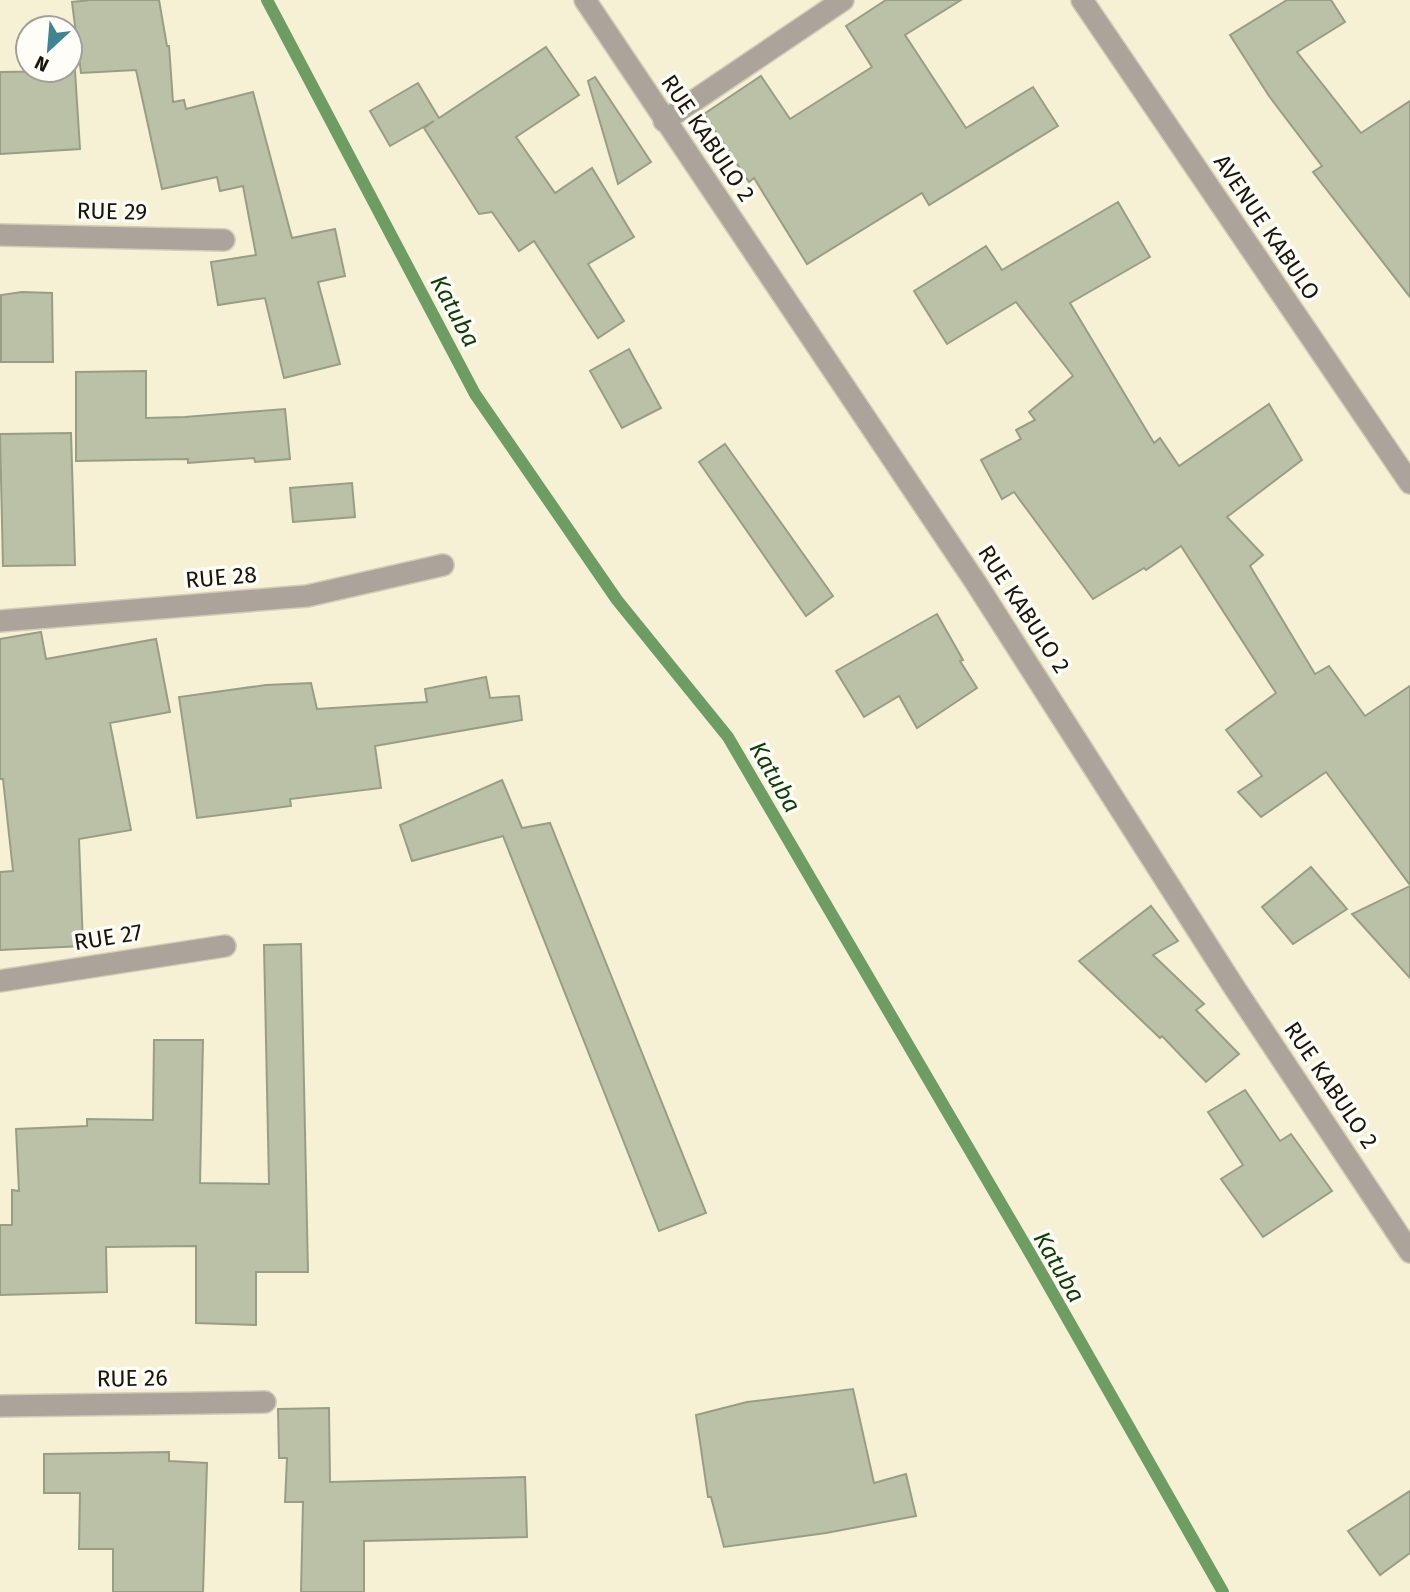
<svg xmlns="http://www.w3.org/2000/svg" width="1410" height="1592" viewBox="0 0 1410 1592" font-family="'Fira Sans',sans-serif">
  <rect width="100%" height="100%" fill="#f6f0d5"/>
  <g fill="none" stroke-linecap="round" stroke-linejoin="round">
    <polyline stroke="#6d9d63" stroke-width="12" points="267,0 475,394 617,600 728,737 1034,1260 1223,1592"/>
  </g>
  <g fill="#bbc1a7" stroke="#989e85" stroke-width="2">
    <polygon points="90,0 159,0 167,46 169,46 173,102 184,100 186,109 253,92 292,238 335,229 345,276 318,282 340,364 284,378 265,298 218,305 211,262 256,255 243,186 220,191 217,177 162,189 136,70 81,73 72,2"/>
    <polygon points="886,0 961,0 905,35 966,128 1033,87 1058,126 929,205 922,193 807,264 754,178 749,182 704,114 761,76 790,119 872,67 846,26"/>
    <polygon points="1287,0 1331,0 1345,22 1297,52 1361,133 1410,101 1410,297 1313,172 1322,166 1269,96 1230,35"/>
    <polygon points="546,47 579,95 516,137 555,193 592,168 634,237 588,264 624,321 598,338 534,241 519,251 492,212 479,214 424,128 434,121 390,146 370,111 418,83 439,118"/>
    <polygon points="75,71 80,149 0,154 0,72"/>
    <polygon points="595,77 651,162 618,184 588,81"/>
    <polygon points="1118,202 1150,257 1070,303 1154,443 1160,438 1179,466 1269,404 1302,460 1227,517 1263,555 1250,566 1315,674 1329,666 1365,716 1410,686 1410,885 1326,772 1261,817 1238,792 1262,776 1226,730 1276,693 1181,546 1146,570 1144,568 1093,599 1014,492 1002,499 981,460 1021,439 1016,430 1035,420 1029,412 1073,376 1016,302 947,344 914,291 986,246 1002,270"/>
    <polygon points="22,292 52,293 53,362 1,362 1,295"/>
    <polygon points="629,349 661,408 622,428 590,371"/>
    <polygon points="146,371 146,418 185,417 285,409 290,459 255,462 254,458 188,463 188,459 76,461 76,372"/>
    <polygon points="71,433 75,565 3,566 0,434"/>
    <polygon points="725,444 833,596 806,616 699,462"/>
    <polygon points="352,483 355,517 293,522 290,488"/>
    <polygon points="937,614 963,660 960,661 977,688 917,728 899,696 864,717 836,671"/>
    <polygon points="41,632 46,659 156,639 170,712 110,723 131,830 79,839 83,946 0,950 0,872 13,871 3,779 0,779 0,639"/>
    <polygon points="486,677 490,698 519,696 522,720 375,746 381,788 290,799 291,806 197,818 179,697 266,685 311,683 317,709 427,702 425,689"/>
    <polygon points="502,780 522,828 550,823 706,1213 659,1231 503,836 412,861 400,825"/>
    <polygon points="1311,867 1347,909 1293,944 1262,907"/>
    <polygon points="1410,886 1410,978 1352,914"/>
    <polygon points="1151,906 1178,941 1153,955 1204,1004 1196,1010 1239,1054 1206,1082 1162,1036 1160,1038 1079,961"/>
    <polygon points="301,944 308,1272 256,1272 256,1325 196,1323 196,1246 106,1247 107,1292 0,1295 0,1225 12,1225 12,1190 19,1191 16,1129 87,1126 87,1119 153,1120 154,1040 203,1040 200,1183 269,1184 264,945"/>
    <polygon points="1245,1090 1280,1141 1291,1134 1332,1191 1263,1237 1221,1179 1243,1165 1208,1112"/>
    <polygon points="853,1389 874,1483 906,1474 916,1516 826,1533 724,1547 711,1497 708,1497 696,1415 747,1402"/>
    <polygon points="329,1408 330,1482 525,1477 527,1537 364,1541 364,1592 301,1592 303,1502 285,1502 287,1458 279,1458 278,1409"/>
    <polygon points="169,1452 169,1461 207,1463 203,1592 113,1592 113,1549 79,1549 80,1493 44,1493 44,1454"/>
    <polygon points="1410,1491 1410,1553 1380,1575 1348,1531"/>
  </g>
  <g fill="none" stroke-linecap="round" stroke-linejoin="round">
    <g stroke="#d2cdb5" stroke-width="24">
      <g id="minor">
        <polyline points="585,0 976,583 1234,987 1410,1252"/>
        <polyline points="664,121 843,0"/>
        <polyline points="0,235 224,240"/>
        <polyline points="0,621 307,596 443,565"/>
        <polyline points="0,981 225,946"/>
        <polyline points="0,1406 265,1402"/>
      </g>
    </g>
    <g stroke="#d2cdb5" stroke-width="24">
      <polyline id="tertiary" points="1082,0 1410,483"/>
    </g>
    <use href="#minor" stroke="#aca49b" stroke-width="21"/>
    <use href="#tertiary" stroke="#aca49b" stroke-width="21"/>
  </g>
  <g text-anchor="middle" dominant-baseline="central" stroke-width="7" stroke-linejoin="round" paint-order="stroke">
    <g font-size="23" fill="#17150c" stroke="#fefdf7">
      <text transform="translate(708 138) rotate(56)">RUE KABULO 2</text>
      <text transform="translate(112 211) rotate(1)">RUE 29</text>
      <text transform="translate(1267 227) rotate(56)">AVENUE KABULO</text>
      <text transform="translate(221 577) rotate(-5)">RUE 28</text>
      <text transform="translate(1024 609) rotate(57)">RUE KABULO 2</text>
      <text transform="translate(108 937) rotate(-9)">RUE 27</text>
      <text transform="translate(1331 1085) rotate(56)">RUE KABULO 2</text>
      <text transform="translate(132 1378) rotate(-1)">RUE 26</text>
    </g>
    <g font-size="24" font-style="italic" fill="#0e3c07" stroke="#fefdf7">
      <text transform="translate(455 311) rotate(62)">Katuba</text>
      <text transform="translate(775 777) rotate(60)">Katuba</text>
      <text transform="translate(1059 1267) rotate(60)">Katuba</text>
    </g>
  </g>
  <g transform="translate(49 49) rotate(206)"><circle r="33" fill="#fefdf7" stroke="#a2a099" stroke-width="2"/>
  <path d="M0-5L12 26L0 18L-12 26Z" fill="#3f8591"/>
  <text y="-10" font-size="19" font-weight="bold" text-anchor="middle" fill="#17150c">N</text>
  </g>
</svg>
